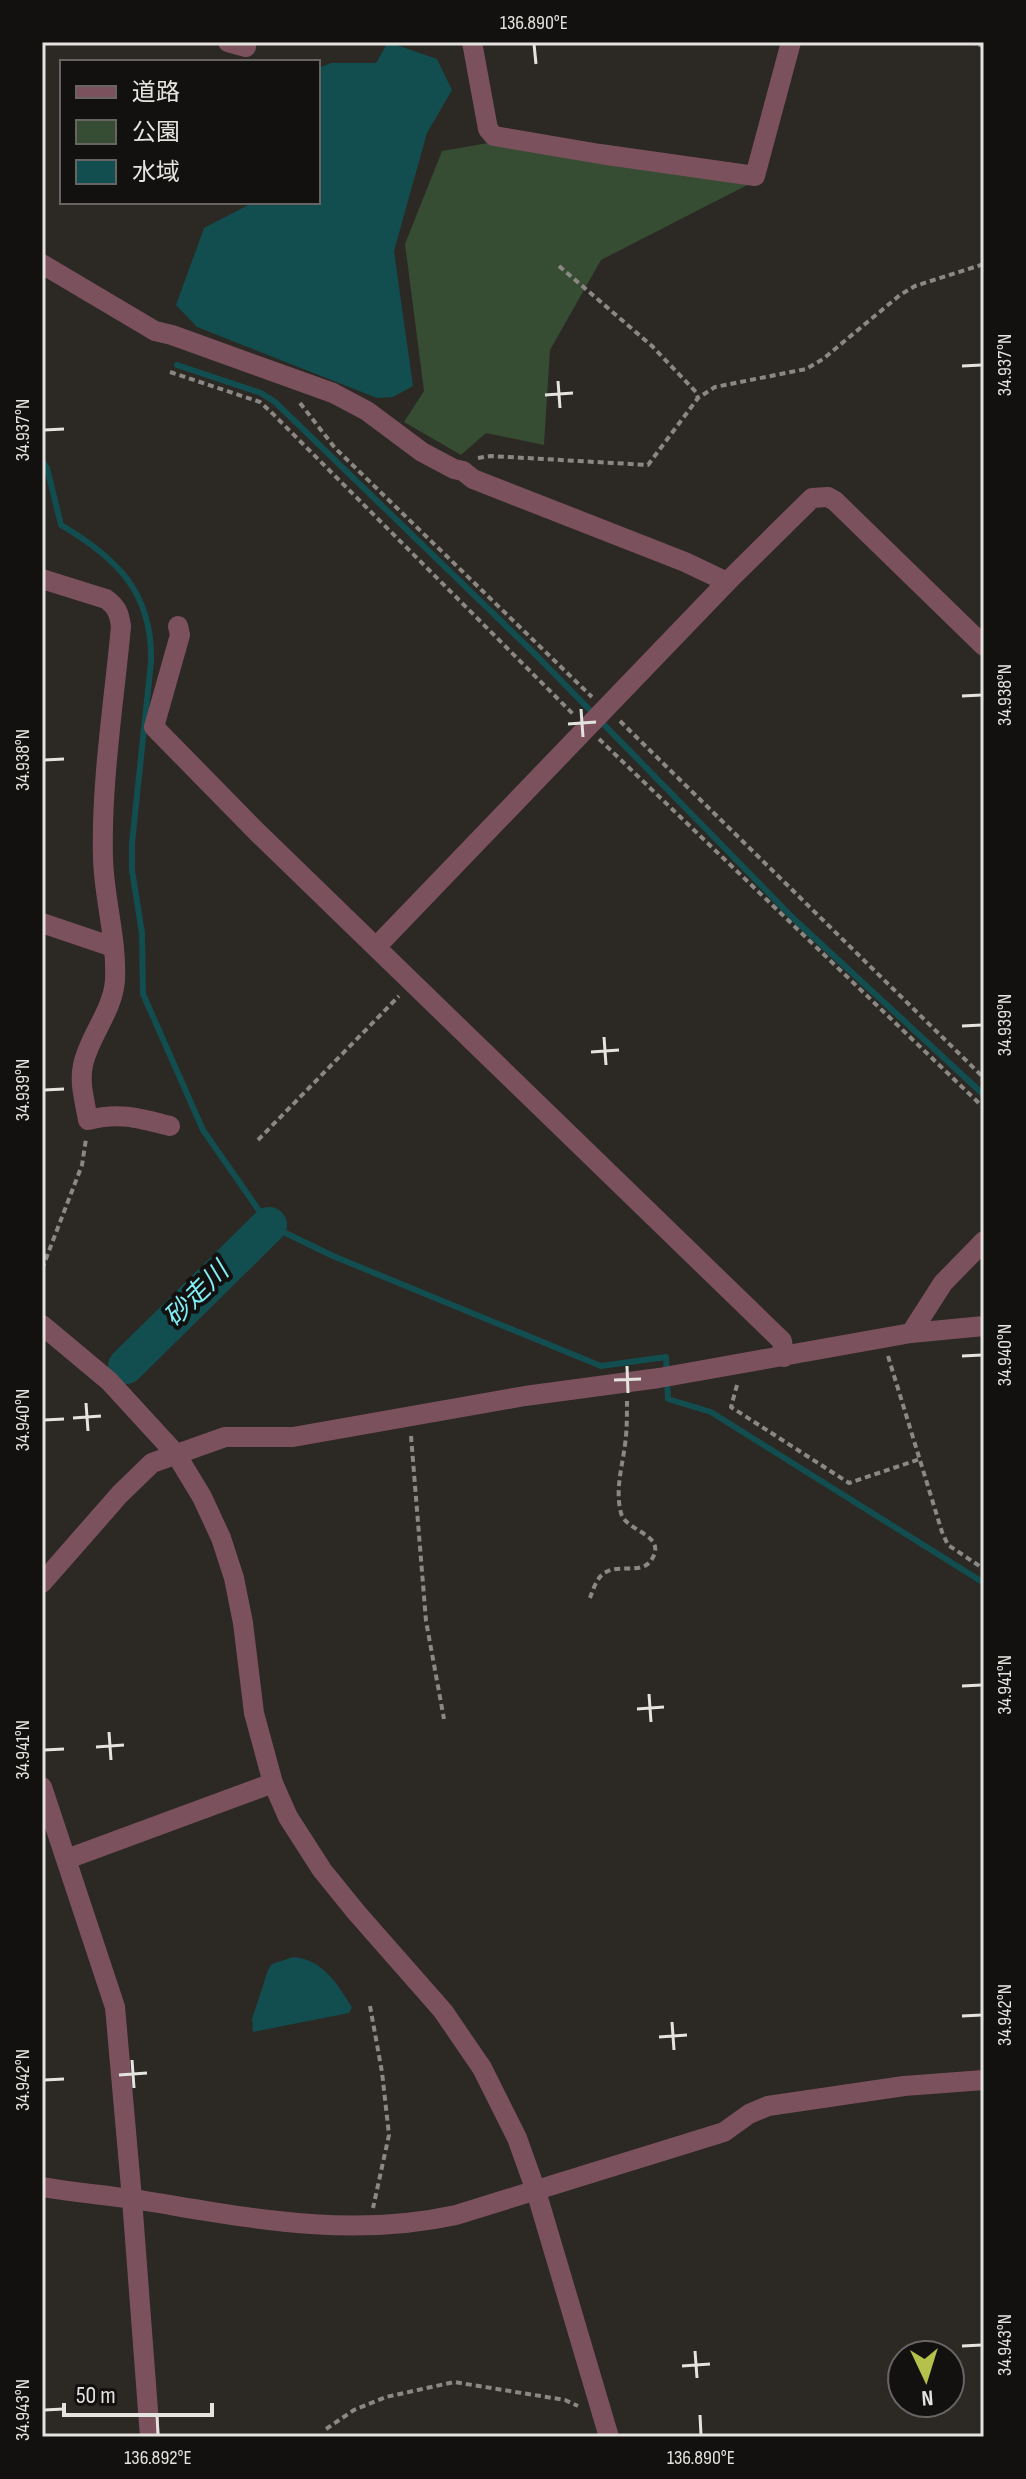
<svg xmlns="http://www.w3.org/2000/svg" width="1026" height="2479" viewBox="0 0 1026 2479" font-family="'Sofia Sans Condensed','Noto Sans JP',sans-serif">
  <rect width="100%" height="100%" fill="#2c2823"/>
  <polygon fill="#364c33" points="488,143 757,180 601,260 550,350 544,445 486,433 461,455 404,422 424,391 405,244 442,151"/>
  <g fill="#124d50">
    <polygon points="388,42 437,59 452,90 427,133 394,251 413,386 393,397 377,398 197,327 176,305 204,228 254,202 318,202 318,68 331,63 376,63"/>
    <path d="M293,1957C323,1959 337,1984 352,2007L349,2013L253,2032L252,2019L268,1970L272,1964Z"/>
  </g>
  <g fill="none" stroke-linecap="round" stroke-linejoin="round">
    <g stroke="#124d50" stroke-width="6">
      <polyline points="177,365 261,393 275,402 536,655 793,918 984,1095"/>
      <path d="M42,461L47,468L61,525C117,558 153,593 151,662L132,843V870L142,933L143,994L203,1130L269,1225L333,1256L601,1366L666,1357L668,1399L711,1412L984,1583"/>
    </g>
    <polyline stroke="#124d50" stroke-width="36" points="126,1366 269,1225"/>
    <g stroke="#8b8884" stroke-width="4" stroke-dasharray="6 4" stroke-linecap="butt">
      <polyline points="969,42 984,46"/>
      <polyline points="559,266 652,346 696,392 698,398"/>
      <polyline points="170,372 260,402 269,410 575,716"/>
      <polyline points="300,403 335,448 592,697"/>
      <polyline points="478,458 491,456 648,465 698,398 715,387 806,369 823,359 900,295 915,286 984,264"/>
      <polyline points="620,721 984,1078"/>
      <polyline points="599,739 984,1108"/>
      <polyline points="258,1140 399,996"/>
      <polyline points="42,1269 82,1165 86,1139"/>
      <polyline points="888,1356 942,1532 948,1545 984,1569"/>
      <polyline points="737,1385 731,1407 849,1483 920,1459"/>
      <polyline points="411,1436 426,1621 444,1719"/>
      <path d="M590,1598C593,1590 597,1576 606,1572C620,1564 643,1575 652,1559C667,1534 626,1532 621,1513C615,1490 622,1468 625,1445C627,1430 627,1416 627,1401"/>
      <polyline points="370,2006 382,2072 389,2135 373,2208"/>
      <polyline points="326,2429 354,2410 386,2397 454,2382 565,2400 578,2406"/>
    </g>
    <g stroke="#7c515e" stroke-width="20">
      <polyline points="228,42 246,47"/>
      <polyline points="472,42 488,129 494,136 600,154 755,176 791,42"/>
      <polyline points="42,264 155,331 172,335 333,393 367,411 422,452 454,469 463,471 473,479 685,562 727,582"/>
      <path d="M42,579L106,599C117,607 119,613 121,626C114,703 101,781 103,858C104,899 117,939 115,980C113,1011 89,1036 83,1065C79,1083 85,1102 88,1120C120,1112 139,1118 170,1126"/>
      <polyline points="178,626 180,635 154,727 257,832 782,1341 784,1357"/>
      <polyline points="42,923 113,947"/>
      <polyline points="377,946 727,582 812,498 828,497 835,501 984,646"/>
      <polyline points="42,1325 109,1381 176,1454 202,1497 221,1538 234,1578 243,1623 254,1713 273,1783 288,1817 322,1870 356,1912 443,2011 482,2068 517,2138 536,2191 609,2437"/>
      <polyline points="911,1333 943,1283 984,1241"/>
      <polyline points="42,1583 120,1494 152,1463 225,1437 293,1437 525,1396 659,1378 911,1333 984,1326"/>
      <polyline points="42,1787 115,2007 132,2199 150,2437"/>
      <polyline points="67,1859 273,1783"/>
      <path d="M42,2187C78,2193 115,2196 152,2202C256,2219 351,2238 456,2215L724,2132L749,2114L768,2106L904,2086L984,2080"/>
    </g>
  </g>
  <path fill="none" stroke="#e5e3e0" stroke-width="3" d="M534,44L536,64M962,366L982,365M558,381L560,408M545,395L573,393M44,430L64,429M962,696L982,695M581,709L583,737M568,724L596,722M44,760L64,759M962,1026L982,1025M604,1037L606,1065M591,1052L619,1050M44,1090L64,1089M962,1356L982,1355M627,1366L628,1393M614,1380L641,1379M86,1403L88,1431M73,1418L101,1416M44,1420L64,1419M962,1686L982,1685M649,1694L651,1722M637,1709L664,1707M109,1732L111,1760M96,1747L124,1745M44,1750L64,1749M962,2016L982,2015M672,2022L674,2050M659,2037L687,2035M132,2060L134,2088M119,2075L147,2073M44,2080L64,2079M962,2346L982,2345M695,2351L697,2378M682,2366L710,2364M44,2410L64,2409M157,2415L158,2435M700,2415L701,2435"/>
  <g text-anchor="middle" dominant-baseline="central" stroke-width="8" stroke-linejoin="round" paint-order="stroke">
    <g font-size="26" font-style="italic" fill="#80eff5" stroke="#13110f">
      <text transform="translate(197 1295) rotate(-45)">砂走川</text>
    </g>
  </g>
  <rect width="1026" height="2479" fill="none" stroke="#13110f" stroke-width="88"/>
  <rect x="60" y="60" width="260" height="144" fill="#13110f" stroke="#676563" stroke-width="2"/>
  <rect x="76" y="86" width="40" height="12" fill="#7c515e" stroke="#676563" stroke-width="2"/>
  <text x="132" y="100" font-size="24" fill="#e5e3e0">道路</text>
  <rect x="76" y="120" width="40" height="24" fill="#364c33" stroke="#676563" stroke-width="2"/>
  <text x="132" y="140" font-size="24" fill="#e5e3e0">公園</text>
  <rect x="76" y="160" width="40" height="24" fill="#124d50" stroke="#676563" stroke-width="2"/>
  <text x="132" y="180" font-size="24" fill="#e5e3e0">水域</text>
  <g transform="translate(926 2379) rotate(176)"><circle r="38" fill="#13110f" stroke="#676563" stroke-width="2"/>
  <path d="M0-6L14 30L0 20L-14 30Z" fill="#b4c24b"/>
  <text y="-12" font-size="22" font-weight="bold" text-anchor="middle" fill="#e5e3e0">N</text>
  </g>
  <path d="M64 2403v12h148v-12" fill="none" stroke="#e5e3e0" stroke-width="4"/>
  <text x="76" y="2403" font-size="24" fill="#e5e3e0" stroke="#13110f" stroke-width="6" paint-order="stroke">50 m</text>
  <rect x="44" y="44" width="938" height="2391" fill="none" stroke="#e5e3e0" stroke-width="3"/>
  <g font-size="20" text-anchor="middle" fill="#e5e3e0">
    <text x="534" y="29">136.890°E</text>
    <text transform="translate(1004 365) rotate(-90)" y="7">34.937°N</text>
    <text transform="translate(22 430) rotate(-90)" y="7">34.937°N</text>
    <text transform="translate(1004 695) rotate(-90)" y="7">34.938°N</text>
    <text transform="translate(22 760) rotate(-90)" y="7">34.938°N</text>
    <text transform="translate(1004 1025) rotate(-90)" y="7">34.939°N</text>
    <text transform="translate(22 1090) rotate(-90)" y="7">34.939°N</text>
    <text transform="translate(1004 1355) rotate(-90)" y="7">34.940°N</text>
    <text transform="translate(22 1420) rotate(-90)" y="7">34.940°N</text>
    <text transform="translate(1004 1685) rotate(-90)" y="7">34.941°N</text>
    <text transform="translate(22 1750) rotate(-90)" y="7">34.941°N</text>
    <text transform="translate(1004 2015) rotate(-90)" y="7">34.942°N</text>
    <text transform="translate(22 2080) rotate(-90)" y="7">34.942°N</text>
    <text transform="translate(1004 2345) rotate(-90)" y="7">34.943°N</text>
    <text transform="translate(22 2410) rotate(-90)" y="7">34.943°N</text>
    <text x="158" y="2464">136.892°E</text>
    <text x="701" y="2464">136.890°E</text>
  </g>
</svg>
